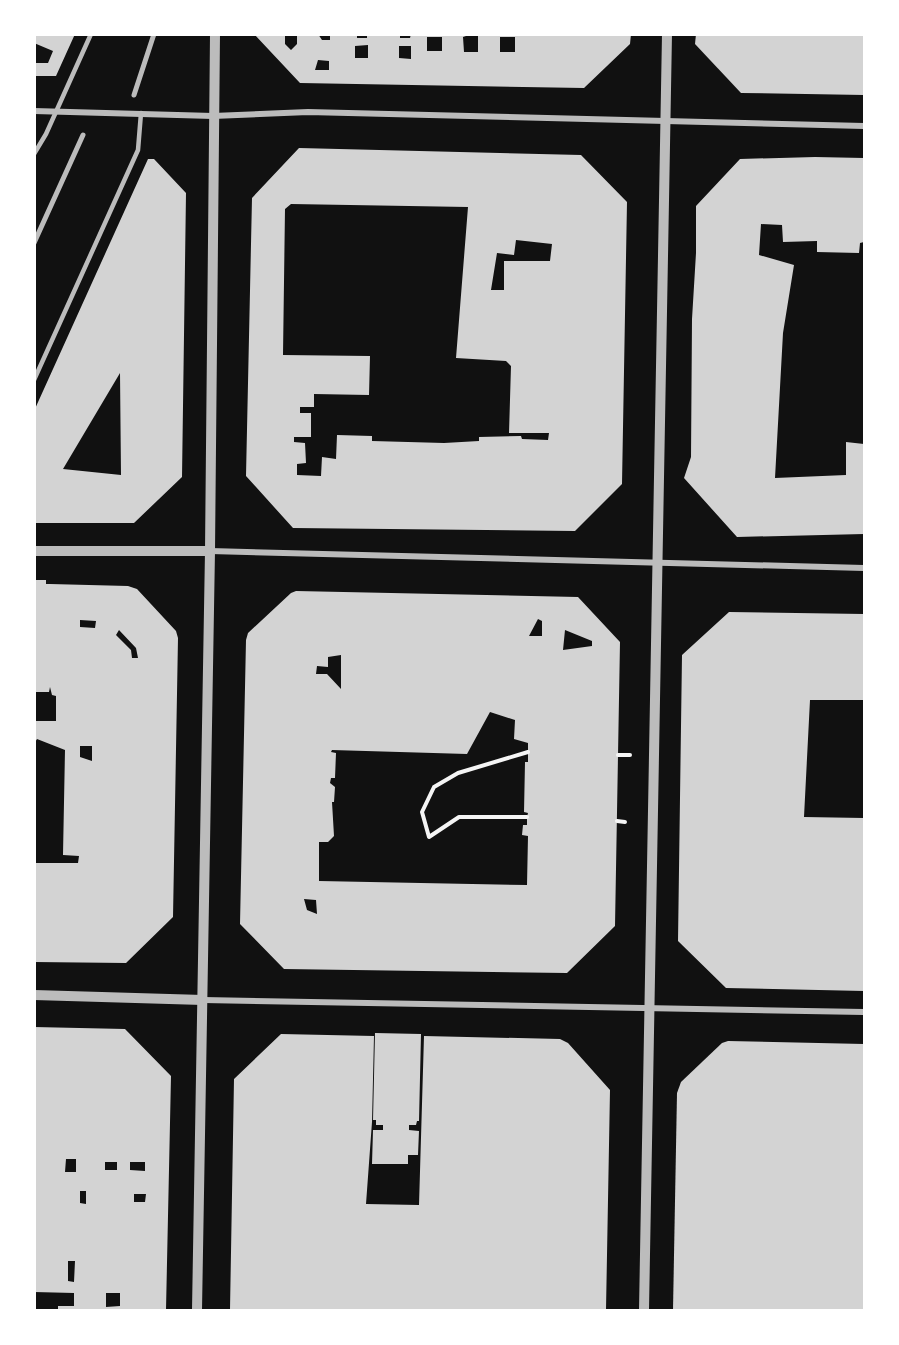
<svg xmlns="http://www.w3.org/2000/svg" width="899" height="1345" viewBox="0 0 899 1345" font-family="'Sofia Sans Condensed',sans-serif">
  <rect width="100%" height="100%" fill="#111"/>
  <g fill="#d3d3d3" fill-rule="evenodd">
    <polygon points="34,34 75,34 56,76 34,76 34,63 48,63 53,51 34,43"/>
    <path d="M254,34H285V44L291,50L297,44V34H318L322,40H330V34H357V38H367V34H400V38H410L411,34H472L463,37L464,52H478V34H631L630,44L584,88L300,83ZM427,37H442V51H427ZM500,37H515V52H500ZM368,45V58H355V46ZM399,46H411V59L399,58ZM318,60L329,61V70H315Z"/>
    <polygon points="696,34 864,34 864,95 741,93 695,44"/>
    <path d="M299,148L581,155L627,202L622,484L575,531L293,528L246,476L252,198ZM291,204L468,207L456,358L506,361L511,366L509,433H549L548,440L522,439L521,436L479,437V441L444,443L372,441V436L337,435L336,459L322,457L321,476L297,475V464L306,463L305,443L294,442V437H311V413H300V407H314V394L369,395L370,356L283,355L285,209ZM516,240L552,244L550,261H504V290H491L497,253L514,255Z"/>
    <polygon points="815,157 864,158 864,242 860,243 859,253 817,252 817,241 783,242 782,225 761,224 759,255 794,265 783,333 775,478 846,475 846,442 864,444 864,534 737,537 684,478 691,457 692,319 696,253 696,206 740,159"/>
    <path d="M148,159H154L186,193L182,477L134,523H34V411ZM120,373L121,475L63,469Z"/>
    <path d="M34,580H46V584H50L128,586L137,589L176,631L178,638L173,917L126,963L34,962V863H78L79,856L63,855L65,750L37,739L34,744V721H56V696L52,695L50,687L49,692H34ZM80,620L96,621L95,628L80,627ZM119,630L136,648L138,658H132L131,650L116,635ZM80,746H92V761L80,757Z"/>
    <path d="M296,591L578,597L620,642L615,926L567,973L284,969L240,924L246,640L248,633L291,593ZM538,619L542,621V636H529ZM565,630L592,641V646L563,650ZM341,655V689L327,674H316L317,666L328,667V657ZM490,712L515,720L514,739L528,743V762H525L524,812L528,813L527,817V825H523L522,835L528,836L527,885L319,881V842H328L334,836L332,802H334L335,787L330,783L331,778H335L336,753L331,752L332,750L467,754ZM304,899L316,900L317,914L307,910Z"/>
    <polygon points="729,612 864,614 864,700 810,700 804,817 864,818 864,991 726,988 678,941 682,655"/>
    <path d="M34,1027L125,1029L171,1076L166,1310H58V1306H74V1293L34,1292ZM66,1159H76V1172H65ZM105,1162H117V1170H105ZM130,1162H145V1171L130,1170ZM80,1191H86V1204L80,1203ZM134,1194H146L145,1202H134ZM68,1261H75L74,1282L68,1281ZM106,1293H120V1306L106,1307Z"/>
    <polygon points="375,1033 421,1034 419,1121 417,1121 416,1125 409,1125 409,1130 419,1131 418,1155 408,1155 408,1164 372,1164 373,1130 383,1130 383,1125 376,1125 376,1120 373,1120"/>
    <polygon points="281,1034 374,1036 372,1122 366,1204 419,1205 424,1036 560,1039 568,1043 610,1090 606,1310 230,1310 234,1079"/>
    <polygon points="728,1041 864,1044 864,1310 673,1310 677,1093 681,1082 722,1043"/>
  </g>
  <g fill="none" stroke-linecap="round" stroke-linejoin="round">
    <g stroke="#f5f5f5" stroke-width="4">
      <polyline points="618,755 630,755"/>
      <polyline points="527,817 459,817 429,837 422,812 434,787 458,773 528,752"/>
      <polyline points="617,821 625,822"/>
    </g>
    <g stroke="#bcbcbc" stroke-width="4.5">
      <polyline points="34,154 46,134 91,34"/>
      <polyline points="34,380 138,150 141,113"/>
    </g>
    <g stroke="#bcbcbc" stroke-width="5">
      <polyline points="134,95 154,34"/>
      <polyline points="34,243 83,135"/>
    </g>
    <g stroke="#bcbcbc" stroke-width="6">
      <polyline points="34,111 213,116 308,112 864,126"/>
      <polyline points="210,551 864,568"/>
      <polyline points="203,1000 864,1012"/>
    </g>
    <g stroke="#bcbcbc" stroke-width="10">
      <polyline points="34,551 210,551"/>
      <polyline points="34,995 203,1000"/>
      <polyline points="197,1310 210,551 215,34"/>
      <polyline points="644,1310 667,34"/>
    </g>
  </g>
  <rect width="899" height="1345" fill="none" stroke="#ffffff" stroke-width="72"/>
</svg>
